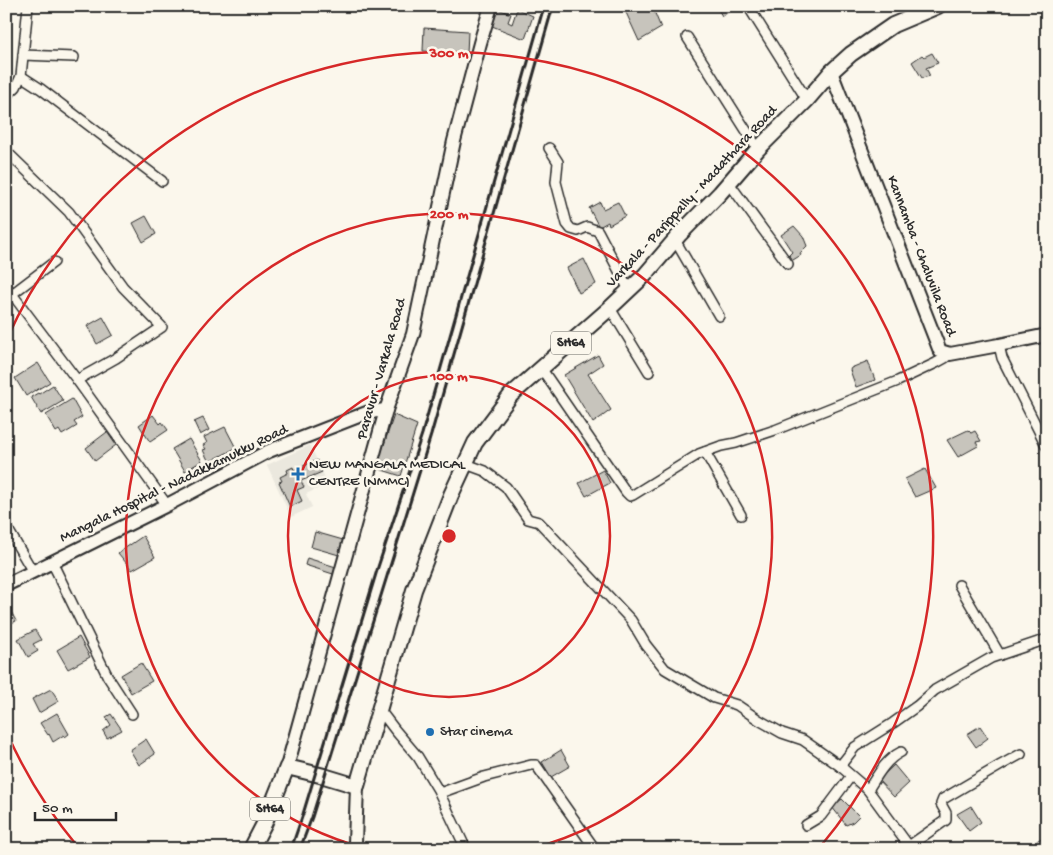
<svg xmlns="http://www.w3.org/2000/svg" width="1053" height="855" viewBox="0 0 1053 855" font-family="'Gochi Hand',sans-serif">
  <rect width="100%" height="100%" fill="#fbf7ec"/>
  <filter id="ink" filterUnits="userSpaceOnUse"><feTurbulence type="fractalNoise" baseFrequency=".02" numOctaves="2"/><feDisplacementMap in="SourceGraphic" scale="10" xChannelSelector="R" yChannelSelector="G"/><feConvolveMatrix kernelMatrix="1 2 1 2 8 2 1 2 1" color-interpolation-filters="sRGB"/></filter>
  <g filter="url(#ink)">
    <polygon fill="#ebe8de" points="310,445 328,484 306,494 312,507 291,517 267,465"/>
    <g fill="#c7c4bc" stroke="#2b2b2b">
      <polygon points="623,6 652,6 661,28 639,41"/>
      <polygon points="716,6 738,6 722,16"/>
      <polygon points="498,9 511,14 508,22 512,24 517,9 533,16 525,39 492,26"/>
      <polygon points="424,28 468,31 467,54 423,51"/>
      <polygon points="932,53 938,63 926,68 930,76 922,78 912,62 922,55 924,57"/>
      <polygon points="600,202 603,209 618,202 625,216 609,225 608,222 599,227 589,208"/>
      <polygon points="146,216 156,234 143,242 133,223"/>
      <polygon points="794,226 803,236 807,246 800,253 801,255 793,260 789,255 792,252 781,235"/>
      <polygon points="584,259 596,284 579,293 567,268"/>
      <polygon points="103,317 113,335 97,344 87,326"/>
      <polygon points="598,355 603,364 588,374 611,410 593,423 564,375"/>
      <polygon points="868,361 875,380 856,387 850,370 851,368"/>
      <polygon points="38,363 50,382 35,391 35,390 26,396 15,378"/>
      <polygon points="53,385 63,401 41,414 31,397 38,393 39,394"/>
      <polygon points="72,399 82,417 74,422 77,426 62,435 59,430 56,432 46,415"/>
      <polygon points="153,415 160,424 162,422 168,430 150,442 139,425"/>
      <polygon points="394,415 417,425 401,476 376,468"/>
      <polygon points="203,418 209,430 200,435 194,422"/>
      <polygon points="225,427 236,448 209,462 203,450 206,449 203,445 207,443 204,437"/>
      <polygon points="968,430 971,433 975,431 981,441 976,442 978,446 958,457 947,440"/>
      <polygon points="107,432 116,445 95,461 86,448"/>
      <polygon points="189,439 202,461 185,471 172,449"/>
      <polygon points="317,460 322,472 301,481 304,487 297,490 302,501 290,507 279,482 282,481 280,477 288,473 287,470 293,467 294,470"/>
      <polygon points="925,469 936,488 915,497 905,479"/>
      <polygon points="603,470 610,483 586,496 579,483"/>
      <polygon points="315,532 343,540 339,555 311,547"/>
      <polygon points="143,536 155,557 132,570 118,553"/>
      <polygon points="307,558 336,567 333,574 305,565"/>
      <polygon points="6,602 16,621 6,626"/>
      <polygon points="35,630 41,640 33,644 38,651 28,657 18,639"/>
      <polygon points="79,637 90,657 68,669 57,650"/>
      <polygon points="141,663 152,681 131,693 121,675"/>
      <polygon points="51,689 59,701 39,713 32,699"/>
      <polygon points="57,713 69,734 65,737 64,735 53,742 49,734 48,735 40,723"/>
      <polygon points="111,714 122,730 107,738 103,731 111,725 106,717"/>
      <polygon points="980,726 988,738 976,747 967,734"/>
      <polygon points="146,739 155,754 139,765 130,750"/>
      <polygon points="561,750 570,766 551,777 542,762"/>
      <polygon points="894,765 909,783 894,797 878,780"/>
      <polygon points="842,799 859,816 853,822 846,825 832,807"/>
      <polygon points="971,806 981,822 969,831 957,814"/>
      <polygon points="1047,834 1047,849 1042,849 1037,841"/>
    </g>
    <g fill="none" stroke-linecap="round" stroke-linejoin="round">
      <g stroke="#2b2b2b" stroke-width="12">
        <g id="street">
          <polyline points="748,6 807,100"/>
          <polyline points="1045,6 1047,10"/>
          <polyline points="687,37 758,149"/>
          <polyline points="23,55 74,57"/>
          <polyline points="21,76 41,89 162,181"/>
          <polyline points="6,96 16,87 21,76 28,6"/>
          <polyline points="549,148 558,162 556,182 567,224 571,229 578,231 587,227 598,231 629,290"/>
          <polyline points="6,151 69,212 123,287 162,327 116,358 77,380"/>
          <polyline points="729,183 788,264"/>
          <polyline points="675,240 719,316"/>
          <polyline points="6,286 77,380 167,505"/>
          <polyline points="12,294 54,262"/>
          <polyline points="610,308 649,372"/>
          <polyline points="999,345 1002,358 1047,447"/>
          <polyline points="541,368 626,492 630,496 633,495 699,454 721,446 736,443 775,430 898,381 936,363 945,358 950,354"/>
          <polyline points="705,452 741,515"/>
          <polyline points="466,464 485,471 506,487 528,519 539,522 631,620 646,645 665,669 714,698 737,705 759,720 782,733 803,740 840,766 868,790 911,849"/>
          <polyline points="6,526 33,572"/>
          <polyline points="52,562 108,677 132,714"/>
          <polyline points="959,585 1000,655"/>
          <polyline points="379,709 395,730 418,757 438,790 466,849"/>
          <polyline points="840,766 855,747 893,723 917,706 935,690 991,658 1047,639"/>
          <path d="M868,790C877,776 885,760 901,752"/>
          <polyline points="440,793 484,777 531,765 536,765 595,849"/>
          <polyline points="806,825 821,816 851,776"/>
          <polyline points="909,846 946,820 946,813 941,804 943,799 1001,765 1021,754"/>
        </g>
      </g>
      <g stroke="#2b2b2b" stroke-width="16">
        <g id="secondary">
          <polyline points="831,72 940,351 950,354 999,345 1047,335"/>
          <polyline points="6,585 167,505 269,451 369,412 386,410"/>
          <polyline points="287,767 386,410 413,334 454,141 480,43 491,6"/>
          <polyline points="353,849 355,843 357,786"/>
        </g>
      </g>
      <g stroke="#2b2b2b" stroke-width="18">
        <polyline id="primary" points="251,849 265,822 287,767 324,776 357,786 414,590 451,495 475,443 511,395 610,308 645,275 680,234 720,193 758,149 807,100 831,72 851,54 893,25 938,6"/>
      </g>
      <use href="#street" stroke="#fbf7ec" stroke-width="9"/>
      <use href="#secondary" stroke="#fbf7ec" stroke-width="12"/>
      <use href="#primary" stroke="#fbf7ec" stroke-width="14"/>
      <g stroke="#2b2b2b" stroke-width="3">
        <polyline points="291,849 303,814 378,567 422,434 544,6"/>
        <polyline points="300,849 312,817 431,435 553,6"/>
      </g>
    </g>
  </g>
  <g fill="none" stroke="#d62828" stroke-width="2.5">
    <circle cx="449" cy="536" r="161"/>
    <path d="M368 849A323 323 0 1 1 530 849"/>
    <path d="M78 847A484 484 0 0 1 7 733M7 339A484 484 0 1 1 820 847"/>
  </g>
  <g fill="#1f6fb2" stroke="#fbf7ec" stroke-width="2">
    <path d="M295.5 466.5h5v5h5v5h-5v5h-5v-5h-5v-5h5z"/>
    <circle cx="430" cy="732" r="5"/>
  </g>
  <g text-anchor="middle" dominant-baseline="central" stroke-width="5" stroke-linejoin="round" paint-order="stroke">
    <g fill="#fbf7ec" stroke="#696865" stroke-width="1">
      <rect x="551" y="331.5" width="40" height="23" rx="4"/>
      <rect x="250" y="797.5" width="40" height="23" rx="4"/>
    </g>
    <g font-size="14" font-weight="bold" fill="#2b2b2b">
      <text x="571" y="343">SH64</text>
      <text x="270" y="809">SH64</text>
    </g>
    <g font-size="15" fill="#2b2b2b" stroke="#fbf7ec">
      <text transform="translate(692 197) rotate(-47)">Varkala - Parippally - Madathara Road</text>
      <text transform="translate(921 256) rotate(69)">Kannamba - Chaluvila Road</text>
      <text transform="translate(382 369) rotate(-74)">Paravur - Varkala Road</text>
      <text transform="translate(174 484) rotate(-26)">Mangala Hospital - Nadakkamukku Road</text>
    </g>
    <g font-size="15" fill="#2b2b2b" stroke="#fbf7ec" text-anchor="start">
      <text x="309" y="465">NEW MANGALA MEDICAL<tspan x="309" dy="17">CENTRE (NMMC)</tspan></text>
      <text x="440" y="732">Star cinema</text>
    </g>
  </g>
  <circle cx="449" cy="536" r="8" fill="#d62828" stroke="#fbf7ec" stroke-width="2.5"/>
  <g font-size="15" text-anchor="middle" font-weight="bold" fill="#d62828" stroke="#fbf7ec" stroke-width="5" stroke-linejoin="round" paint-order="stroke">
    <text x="449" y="57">300 m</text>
    <text x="449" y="218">200 m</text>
    <text x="449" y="380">100 m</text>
  </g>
  <rect width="1053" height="855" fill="none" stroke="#fbf7ec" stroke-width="25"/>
  <rect x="12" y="12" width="1028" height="830" fill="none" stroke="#2b2b2b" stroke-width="2" filter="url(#ink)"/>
  <path d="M35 812v8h81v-8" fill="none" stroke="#2b2b2b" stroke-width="2.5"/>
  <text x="42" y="812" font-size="15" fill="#2b2b2b" stroke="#fbf7ec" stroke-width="4" paint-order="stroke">50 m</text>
</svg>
